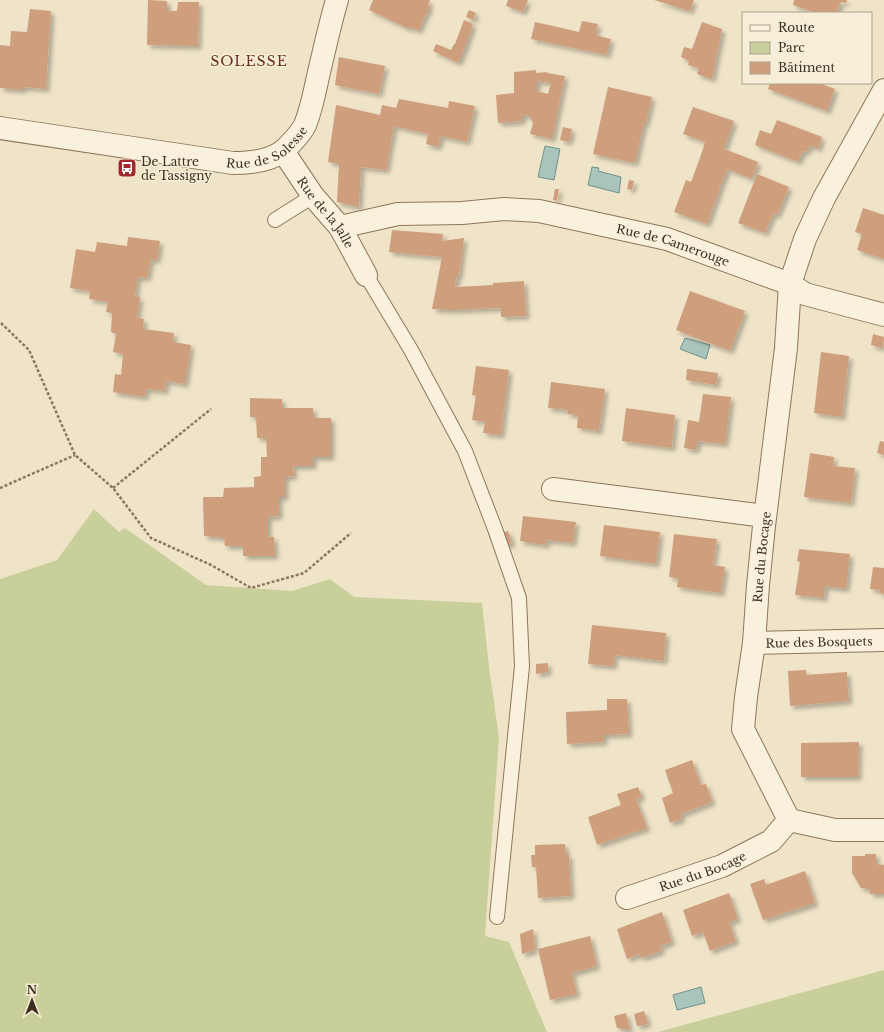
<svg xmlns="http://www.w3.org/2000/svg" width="884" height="1032" viewBox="0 0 884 1032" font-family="'Libre Baskerville',serif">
  <defs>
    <filter id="shadow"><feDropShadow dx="3.5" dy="3.5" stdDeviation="2" flood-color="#0004"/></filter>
  </defs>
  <rect width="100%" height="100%" fill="#f0e4c8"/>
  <g fill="#c9cf9b">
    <polygon points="94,509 119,532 125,528 206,585 292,591 330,579 354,597 482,603 489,667 499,738 485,936 509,942 547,1032 0,1032 0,579 57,560"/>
    <polygon points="884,970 884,1032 658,1032"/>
  </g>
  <g fill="#a9c4bc" stroke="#6f938a">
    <polygon points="545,146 560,149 554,180 538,177"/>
    <polygon points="592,167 599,168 598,171 621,177 619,193 588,185"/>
    <polygon points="685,338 710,345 706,359 680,349"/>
    <polygon points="701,987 705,1003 677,1010 673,995"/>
  </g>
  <g fill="#cf9f7d" fill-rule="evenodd" filter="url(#shadow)">
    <polygon points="148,0 167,1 167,11 177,11 178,2 199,2 198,46 147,45"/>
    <polygon points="373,0 430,0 428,5 430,6 418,31 410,27 409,29 369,10"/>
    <polygon points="508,0 528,0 523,12 506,6"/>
    <polygon points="654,0 694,0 690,11"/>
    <polygon points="794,0 847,0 846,3 841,2 836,13 816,13 793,5"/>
    <polygon points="30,9 51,11 46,89 23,87 23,90 0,88 0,45 10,46 11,31 27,32"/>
    <polygon points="469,10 476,13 473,20 466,17"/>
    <polygon points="464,20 473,24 464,50 458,63 433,51 436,44 451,50 454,44 455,44"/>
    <polygon points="582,21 598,24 595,35 611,39 607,55 531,39 535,22 579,32"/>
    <polygon points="702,22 722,29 712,79 697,74 699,68 688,65 689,61 681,57 684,47 692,49"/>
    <polygon points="339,57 385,66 379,94 335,85"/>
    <path d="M536,70V73L547,72V73L565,76L552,139L530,134L533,123L529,115L522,116V121L498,123L496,95L514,93V72ZM537,81L551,83L548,94L537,91Z"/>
    <polygon points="770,83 819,83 835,89 827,111 768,89"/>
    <polygon points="608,87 652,97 646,123 644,123 635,163 593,154"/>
    <polygon points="399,99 448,108 449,101 475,106 467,142 441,136 438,147 426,144 428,134 394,126 386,170 361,167 359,207 337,202 339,164 328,162 336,105 380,115 382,105 396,108"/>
    <polygon points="693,107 734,121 724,149 758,162 752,179 727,169 707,224 674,212 686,180 691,182 700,158 705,142 683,134"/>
    <polygon points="777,120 822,137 818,149 810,145 807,152 803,151 798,162 755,145 760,130 771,134"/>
    <polygon points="563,127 572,129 569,142 560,140"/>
    <polygon points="757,174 789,187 777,215 773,214 765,233 738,223"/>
    <polygon points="629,180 634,181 632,190 627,189"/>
    <polygon points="555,189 559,189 557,201 553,200"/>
    <polygon points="863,208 884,215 884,259 857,250 862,234 855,232"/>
    <polygon points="392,230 443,234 442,241 464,238 459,276 457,276 455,287 493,285 493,283 524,281 526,316 501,317 501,308 454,310 432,309 442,257 389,252"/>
    <polygon points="128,237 160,241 157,260 151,259 147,278 138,277 135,297 140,297 137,318 144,319 143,329 174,333 173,342 191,345 185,384 166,381 165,391 146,389 145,397 113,392 115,374 121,375 123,354 113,352 116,334 111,332 112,313 106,312 108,302 89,299 90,291 70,288 76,249 95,252 97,242 127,246"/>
    <polygon points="690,291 745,311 730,351 676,330"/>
    <polygon points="873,334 884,337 883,348 871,345"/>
    <polygon points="821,352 849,356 842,417 814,413"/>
    <polygon points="476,366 509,370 501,435 483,433 485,422 472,420 476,396 472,395"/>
    <polygon points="687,369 718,373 716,385 686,380"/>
    <polygon points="551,382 605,389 599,431 577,428 578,415 567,414 568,410 548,408"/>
    <polygon points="703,394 731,397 725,444 698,441 696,450 684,448 688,420 699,422"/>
    <polygon points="250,398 282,399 282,408 313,408 314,418 331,418 331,457 313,457 313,466 293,466 294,476 285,477 285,497 279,497 279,516 268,517 268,537 274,537 275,556 243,556 243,546 225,546 224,538 204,536 203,497 223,497 224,488 254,487 254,477 261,476 261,457 267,457 266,438 257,438 256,417 250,417"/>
    <polygon points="626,408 675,415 672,448 622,441"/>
    <polygon points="880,441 884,442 884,455 877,453"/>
    <polygon points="810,453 834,457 833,466 855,468 851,503 804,497"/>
    <polygon points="523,516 576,522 573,543 547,540 546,545 520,541"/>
    <polygon points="604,525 660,532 656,564 600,556"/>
    <polygon points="508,531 512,543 504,546 499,534"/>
    <polygon points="674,534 717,539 713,565 725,567 721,593 677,587 678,578 669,577"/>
    <polygon points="799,549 850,554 846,589 825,586 824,598 795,595 800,562 797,561"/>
    <polygon points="873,567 884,568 884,594 879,593 880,590 870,589"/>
    <polygon points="592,625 666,633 664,661 615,655 613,666 588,664"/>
    <polygon points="548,663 548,672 536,674 536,664"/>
    <polygon points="806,670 806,675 847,672 849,701 790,706 788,671"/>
    <polygon points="607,699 627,699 629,734 604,735 604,742 567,744 566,712 607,710"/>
    <polygon points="859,742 858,777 801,777 801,743"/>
    <polygon points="692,760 701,785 706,784 712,802 681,814 682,819 670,823 662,798 673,793 665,770"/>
    <polygon points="638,787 642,797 636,799 647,828 597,845 588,817 621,805 617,794"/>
    <polygon points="565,844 566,855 569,855 571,896 538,898 536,867 532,867 531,855 535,855 535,845"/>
    <polygon points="865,854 876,854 876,864 884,865 884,894 870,894 870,889 861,888 852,873 852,856 865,856"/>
    <polygon points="805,871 815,903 763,920 750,884 764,879 766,885"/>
    <polygon points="729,893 738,919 729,922 736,941 710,951 703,932 692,936 683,910"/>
    <polygon points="662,912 672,942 660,946 662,951 641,958 640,954 627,959 617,929"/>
    <polygon points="533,929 535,950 522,954 520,934"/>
    <polygon points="590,936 597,966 572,973 577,994 550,1000 538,949"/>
    <polygon points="644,1011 648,1024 637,1026 634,1014"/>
    <polygon points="626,1013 630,1030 617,1028 614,1016"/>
  </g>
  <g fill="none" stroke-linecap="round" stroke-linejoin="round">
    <g stroke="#8d765c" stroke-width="16">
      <g id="service">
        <polyline points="275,220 313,196"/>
        <polyline points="366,275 411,350 465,451 495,529 519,598 522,666 497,917"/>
      </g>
    </g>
    <g stroke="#8d765c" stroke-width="24">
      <g id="minor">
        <path id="s1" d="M0,128L233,163C249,163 270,161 283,151C290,145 301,133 305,125C312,108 315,90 319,72C325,47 330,24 337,0"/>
        <path id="s2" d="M283,151L313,196L340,227L366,275"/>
        <path id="s3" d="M340,227L398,214L462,213L504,209L539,211L667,239L790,284L805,239L824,198L884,90"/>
        <polyline points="790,284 805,294 884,315"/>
        <polyline points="553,489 765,516"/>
        <path id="s4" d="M754,643L884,640"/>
        <polyline points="789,820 835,830 884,830"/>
        <path id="s5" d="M627,898L722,866L771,841L789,820L743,729L746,697L754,643L758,585L764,526L786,348L790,284"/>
      </g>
    </g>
    <g stroke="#8d765c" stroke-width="2.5" stroke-dasharray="3 2" stroke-linecap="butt">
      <polyline points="1,323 29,350 75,455 113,488 151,538 211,565 251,588 304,573 351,533"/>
      <polyline points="0,488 75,455"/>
      <polyline points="113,488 211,409"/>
    </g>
    <use href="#service" stroke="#faf1dc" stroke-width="14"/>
    <use href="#minor" stroke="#faf1dc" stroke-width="22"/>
  </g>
  <defs>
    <g id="bus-square" transform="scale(1)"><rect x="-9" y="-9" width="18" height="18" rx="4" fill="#9e2a2b" stroke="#f7eed8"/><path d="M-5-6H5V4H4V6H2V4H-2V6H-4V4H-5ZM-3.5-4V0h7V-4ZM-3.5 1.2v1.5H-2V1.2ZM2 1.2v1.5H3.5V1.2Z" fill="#fff"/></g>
  </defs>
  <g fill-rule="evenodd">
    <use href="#bus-square" x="127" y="168"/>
  </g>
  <g text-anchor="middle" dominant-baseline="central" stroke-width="3" stroke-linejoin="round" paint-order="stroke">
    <g font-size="12" fill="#3d2e20" stroke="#f7eed8">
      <text stroke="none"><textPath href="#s1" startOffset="274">Rue de Solesse</textPath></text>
      <text stroke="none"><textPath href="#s2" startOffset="75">Rue de la Jalle</textPath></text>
      <text stroke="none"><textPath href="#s3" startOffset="339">Rue de Camerouge</textPath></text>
      <text stroke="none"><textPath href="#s5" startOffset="458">Rue du Bocage</textPath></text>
      <text stroke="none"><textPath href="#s4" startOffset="65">Rue des Bosquets</textPath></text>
      <text stroke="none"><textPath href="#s5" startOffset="80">Rue du Bocage</textPath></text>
    </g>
    <g font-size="12" fill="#3d2e20" stroke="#f7eed8" text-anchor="start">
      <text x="141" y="161">De Lattre<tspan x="141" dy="14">de Tassigny</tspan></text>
    </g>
    <g font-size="14" letter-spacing="1" fill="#6b2e1e" stroke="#f7eed8">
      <text x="249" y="61">SOLESSE</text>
    </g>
  </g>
  <rect x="742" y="12" width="130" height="72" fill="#f7eed8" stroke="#ada18e"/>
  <rect x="750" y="25" width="20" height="6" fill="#faf1dc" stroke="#ada18e"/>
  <text x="778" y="32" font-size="12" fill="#3d2e20">Route</text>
  <rect x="750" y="42" width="20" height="12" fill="#c9cf9b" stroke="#ada18e"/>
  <text x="778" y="52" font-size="12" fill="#3d2e20">Parc</text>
  <rect x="750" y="62" width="20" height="12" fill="#cf9f7d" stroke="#ada18e"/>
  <text x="778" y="72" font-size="12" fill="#3d2e20">Bâtiment</text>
  <g transform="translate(32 1000)" stroke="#f7eed8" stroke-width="3" paint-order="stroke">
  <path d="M0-3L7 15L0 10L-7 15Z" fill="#3d2e20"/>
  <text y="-6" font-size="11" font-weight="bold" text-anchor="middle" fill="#3d2e20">N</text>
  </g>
</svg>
